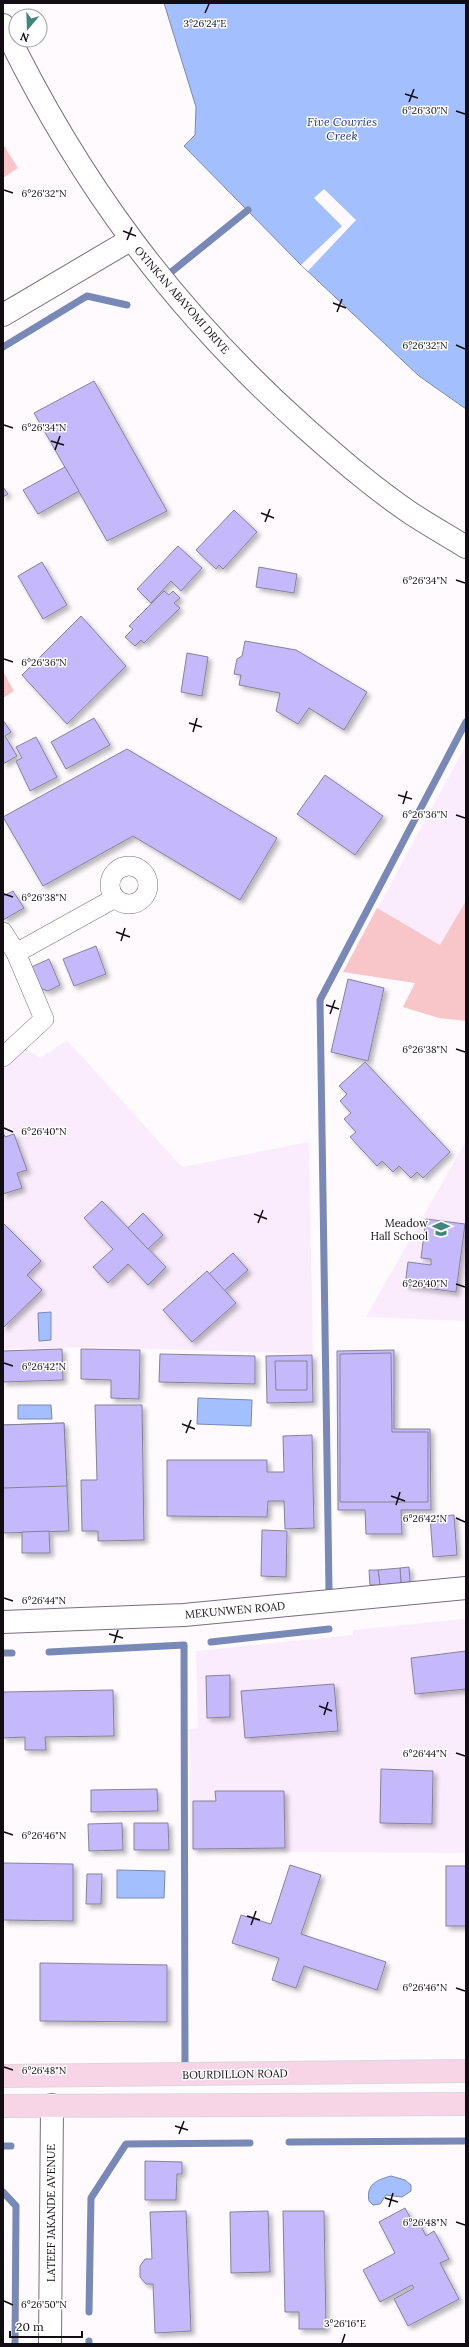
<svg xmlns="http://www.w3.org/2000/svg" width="469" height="2347" viewBox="0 0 469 2347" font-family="Lora,serif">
  <defs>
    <filter id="shadow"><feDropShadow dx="3.5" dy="3.5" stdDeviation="2" flood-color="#0004"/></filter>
  </defs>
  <rect width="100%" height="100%" fill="#fefafe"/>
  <g fill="#faecfc">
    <polygon points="466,745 466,1021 460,1020 439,1018 403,1007 415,983 343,972"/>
    <polygon points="6,1038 41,1058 67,1040 182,1167 309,1142 313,1354 95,1347 3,1349 3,1041"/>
    <polygon points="466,1141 466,1321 366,1317"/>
    <polygon points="466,1619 466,1853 191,1851 189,1729 198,1728 196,1651 353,1635 353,1630"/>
  </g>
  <g fill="#f8c6c8">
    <polygon points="3,144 18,168 3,178"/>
    <polygon points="3,671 14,691 3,698"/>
    <polygon points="466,901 466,1021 439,1018 403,1007 415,983 343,972 377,908 440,945"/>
  </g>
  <g fill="#a4bffd" stroke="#7889b7">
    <polygon points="164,3 466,3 466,409 419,376 301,265 184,146 195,135 196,107"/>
    <polygon points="51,1312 51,1340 39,1341 38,1313"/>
    <polygon points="198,1398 252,1400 251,1426 197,1424"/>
    <polygon points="18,1405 51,1405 52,1419 18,1419"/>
    <polygon points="117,1870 165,1871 164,1898 117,1898"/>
    <path d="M391,2176L405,2180L411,2185V2191L402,2197L386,2195L380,2204L373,2205L369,2201C366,2185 376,2180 391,2176Z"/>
  </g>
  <polygon fill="#fefafe" points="324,189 356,220 308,271 301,265 342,226 314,198"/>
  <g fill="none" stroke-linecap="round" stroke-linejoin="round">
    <g stroke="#7889b7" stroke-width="7">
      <polyline points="170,273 248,210"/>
      <polyline points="3,347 87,296 127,305"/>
      <polyline points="329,1590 320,1000 466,722"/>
      <polyline points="211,1642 329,1629"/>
      <polyline points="49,1652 184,1645 185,2067"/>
      <polyline points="3,1653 12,1653"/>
      <polyline points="289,2142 466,2141"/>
      <polyline points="3,2146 11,2146"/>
      <polyline points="3,2192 16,2206 15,2344"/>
      <polyline points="89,2312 91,2198 126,2144 250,2143"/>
      <polyline points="89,2344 89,2341"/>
    </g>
  </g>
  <g fill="#c6b9fb" stroke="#868298" filter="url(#shadow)">
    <polygon points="94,381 167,511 107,541 34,413"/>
    <polygon points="65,467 79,491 38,514 23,490"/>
    <polygon points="3,487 8,494 3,497"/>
    <polygon points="234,510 257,532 223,569 219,565 216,569 196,550"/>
    <polygon points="178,546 202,568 181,591 171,581 151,603 137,589"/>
    <polygon points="42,562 67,605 43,619 18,576"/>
    <polygon points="259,567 297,574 294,593 256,587"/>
    <polygon points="164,591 169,595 173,591 180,598 174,603 180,608 144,643 141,640 135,646 125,637 133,629 129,626"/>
    <polygon points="81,616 126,666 67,724 22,675"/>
    <polygon points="245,641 296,650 367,692 344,730 309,708 298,724 276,711 280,693 239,685 241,675 234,674 237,659 242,656"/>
    <polygon points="187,653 208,657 202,696 181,692"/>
    <polygon points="94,718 110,745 66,769 51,742"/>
    <polygon points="3,720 11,732 5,736 17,756 3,764"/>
    <polygon points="36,737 57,777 30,791 16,761 22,758 16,747"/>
    <polygon points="127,749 277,838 240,900 133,836 43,886 3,817"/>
    <polygon points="325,775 383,816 355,855 297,814"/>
    <polygon points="13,891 24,908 3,920 3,896"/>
    <polygon points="96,946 106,974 74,986 63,959"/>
    <polygon points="49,959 60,985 48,991 35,986 27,969"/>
    <polygon points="348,979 384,988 368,1061 331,1052"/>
    <polygon points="365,1062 450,1152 423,1178 417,1172 411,1178 399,1166 393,1172 382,1161 377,1166 350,1137 356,1132 344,1119 351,1113 340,1101 347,1094 339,1086"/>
    <polygon points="3,1132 5,1137 14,1134 27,1170 17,1173 22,1188 3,1194"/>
    <polygon points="102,1201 166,1267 148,1285 128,1264 108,1283 93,1267 113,1249 84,1218"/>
    <polygon points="143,1213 163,1235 148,1249 128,1228"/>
    <polygon points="426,1219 465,1224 456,1292 405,1285 408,1262 431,1265 431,1259 421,1258"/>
    <polygon points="3,1223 41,1261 27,1275 42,1290 3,1328"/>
    <polygon points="233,1253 248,1270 224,1291 209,1274"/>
    <polygon points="207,1271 236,1303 192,1342 163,1310"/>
    <polygon points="62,1349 63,1380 3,1382 3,1351"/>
    <polygon points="81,1349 140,1350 139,1399 111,1398 111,1380 81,1379"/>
    <polygon points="394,1350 394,1429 430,1429 431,1510 401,1510 402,1534 366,1534 365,1510 338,1510 337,1351"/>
    <polygon points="391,1353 392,1432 428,1432 428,1502 340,1502 340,1354"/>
    <polygon points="160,1354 255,1356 255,1384 159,1382"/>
    <polygon points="312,1355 313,1402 267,1403 266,1356"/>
    <polygon points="275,1361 307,1361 307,1390 276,1390"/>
    <polygon points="95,1405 142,1405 144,1540 98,1541 98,1531 82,1531 81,1480 97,1480"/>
    <polygon points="64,1423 69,1531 3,1533 3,1425"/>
    <polygon points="64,1423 67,1486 3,1488 3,1425"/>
    <polygon points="312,1435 314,1528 285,1529 284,1501 268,1501 267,1517 167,1516 167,1460 267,1460 267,1472 284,1472 283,1436"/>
    <polygon points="454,1515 457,1555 433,1557 430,1517"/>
    <polygon points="262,1530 287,1531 286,1577 261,1576"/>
    <polygon points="49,1531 50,1553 22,1553 22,1532"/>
    <polygon points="409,1567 410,1582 401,1583 400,1568"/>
    <polygon points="400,1568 401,1583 380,1585 378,1570"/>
    <polygon points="369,1570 378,1570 380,1585 370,1585"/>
    <polygon points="466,1651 466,1689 415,1694 411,1658"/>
    <polygon points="230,1675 230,1717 207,1718 206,1676"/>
    <polygon points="334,1684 338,1731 245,1738 241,1691"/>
    <polygon points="113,1690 114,1736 45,1737 46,1750 25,1750 25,1737 3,1738 3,1692"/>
    <polygon points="381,1769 433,1771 432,1824 380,1823"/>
    <polygon points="157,1789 158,1811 91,1812 91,1790"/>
    <polygon points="215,1791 284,1791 285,1848 193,1849 193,1801 216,1801"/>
    <polygon points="122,1823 123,1850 89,1851 88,1824"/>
    <polygon points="134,1823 168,1823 169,1850 134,1850"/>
    <polygon points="3,1863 73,1864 73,1921 3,1920"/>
    <polygon points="290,1865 321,1875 301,1934 386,1962 377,1990 304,1966 296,1988 272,1980 279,1958 232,1943 241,1915 271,1924"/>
    <rect x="446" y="1866" width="20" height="60"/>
    <polygon points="87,1874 102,1874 101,1904 86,1904"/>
    <polygon points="40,1963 167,1965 167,2022 40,2021"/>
    <polygon points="145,2161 182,2162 182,2174 177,2174 176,2200 145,2200"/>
    <polygon points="405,2208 413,2223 418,2220 426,2236 434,2231 449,2259 440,2263 459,2299 408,2326 394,2299 414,2288 412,2285 380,2302 363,2270 395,2253 379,2222"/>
    <polygon points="186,2211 191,2331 155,2333 153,2284 146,2284 140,2277 140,2266 145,2259 152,2259 150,2212"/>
    <polygon points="268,2211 270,2272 231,2273 230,2212"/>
    <polygon points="283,2211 324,2211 326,2329 299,2329 299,2312 285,2312"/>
  </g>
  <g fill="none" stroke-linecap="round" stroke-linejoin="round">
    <g stroke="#7b6c7e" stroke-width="20">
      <g id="street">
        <circle cx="129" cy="885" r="19"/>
        <polyline points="3,932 16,953 44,1019 3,1057"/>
        <polyline points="16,953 115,898"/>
      </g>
    </g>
    <g stroke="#7b6c7e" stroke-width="24">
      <g id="secondary">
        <path d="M3,25C78,181 174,311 304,427C338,457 373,488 412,514C429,525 448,536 466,547"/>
        <polyline points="3,315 130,240"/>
        <polyline points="3,1622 184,1615 466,1588"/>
        <polyline points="50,2344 52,2105"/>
      </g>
    </g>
    <g stroke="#d9d8d9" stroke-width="24">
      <g id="primary">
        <polyline points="3,2076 466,2071"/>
        <polyline points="3,2106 466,2104"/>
      </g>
    </g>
    <use href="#street" stroke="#fff" stroke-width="19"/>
    <use href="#secondary" stroke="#fff" stroke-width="22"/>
    <use href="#primary" stroke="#f8d5e6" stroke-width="22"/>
  </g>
  <path fill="none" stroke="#120c13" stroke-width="1.5" d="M205,13L209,4M405,94L418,98M409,102L414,89M456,111L465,114M4,190L13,193M123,231L136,236M127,240L132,227M333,303L346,308M337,312L342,299M456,345L465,349M4,425L13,428M51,441L64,445M55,450L60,436M261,513L274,518M265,522L270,509M456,580L465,583M4,659L13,662M189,723L202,727M193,732L197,718M398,795L412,799M403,804L407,791M456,815L465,818M4,894L13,897M116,932L130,937M121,941L125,928M326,1005L339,1009M330,1014L335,1000M456,1049L465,1052M4,1128L13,1132M254,1214L267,1219M258,1223L263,1210M456,1284L465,1287M4,1363L13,1366M182,1424L195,1429M186,1433L191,1420M391,1496L405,1501M396,1505L400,1492M456,1518L465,1522M4,1598L13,1601M109,1634L123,1638M114,1643L118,1630M319,1706L332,1711M324,1715L328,1702M456,1753L465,1756M4,1832L13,1835M247,1916L260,1920M251,1925L256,1911M456,1988L465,1991M4,2067L13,2070M175,2126L188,2130M179,2134L184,2121M385,2198L398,2202M389,2207L393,2193M456,2222L465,2225M4,2301L13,2305M342,2343L345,2334"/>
  <defs>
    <g id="school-bare" transform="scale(1.38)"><path d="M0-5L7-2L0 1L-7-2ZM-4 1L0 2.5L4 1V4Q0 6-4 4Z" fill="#40867d" stroke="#fff" stroke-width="2.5" paint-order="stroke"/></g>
  </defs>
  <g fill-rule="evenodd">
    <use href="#school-bare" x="441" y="1229"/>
  </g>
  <g text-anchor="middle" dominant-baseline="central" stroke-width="3" stroke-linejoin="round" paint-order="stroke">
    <g font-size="11" fill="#120c13" stroke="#fff">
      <text transform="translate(182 300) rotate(49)">OYINKAN ABAYOMI DRIVE</text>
      <text transform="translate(235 1610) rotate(-5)">MEKUNWEN ROAD</text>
      <text transform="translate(235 2074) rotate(-1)">BOURDILLON ROAD</text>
      <text transform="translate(51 2213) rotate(-90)">LATEEF JAKANDE AVENUE</text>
    </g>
    <g font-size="11" fill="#120c13" stroke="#fff" text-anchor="end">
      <text x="428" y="1223">Meadow<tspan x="428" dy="13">Hall School</tspan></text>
    </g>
    <g font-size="12" font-style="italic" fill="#21397f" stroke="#fff">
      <text x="342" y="121">Five Cowries<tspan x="342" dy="14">Creek</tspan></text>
    </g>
  </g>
  <g font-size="10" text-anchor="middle" fill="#120c13" stroke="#fff" stroke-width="3" stroke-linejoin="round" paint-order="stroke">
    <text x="205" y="27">3°26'24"E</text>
    <text x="425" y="114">6°26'30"N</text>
    <text x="44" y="197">6°26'32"N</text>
    <text x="425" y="349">6°26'32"N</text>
    <text x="44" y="431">6°26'34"N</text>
    <text x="425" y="584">6°26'34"N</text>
    <text x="44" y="666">6°26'36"N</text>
    <text x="425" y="818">6°26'36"N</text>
    <text x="44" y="901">6°26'38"N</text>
    <text x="425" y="1053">6°26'38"N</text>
    <text x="44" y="1135">6°26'40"N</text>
    <text x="425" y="1287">6°26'40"N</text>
    <text x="44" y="1370">6°26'42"N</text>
    <text x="425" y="1522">6°26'42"N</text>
    <text x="44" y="1604">6°26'44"N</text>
    <text x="425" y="1757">6°26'44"N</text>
    <text x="44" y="1839">6°26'46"N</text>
    <text x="425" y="1991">6°26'46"N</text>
    <text x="44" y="2074">6°26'48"N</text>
    <text x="425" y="2226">6°26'48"N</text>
    <text x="44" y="2308">6°26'50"N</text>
    <text x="345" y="2327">3°26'16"E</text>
  </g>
  <rect width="469" height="2347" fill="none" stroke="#120c13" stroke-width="8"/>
  <g transform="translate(28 28) rotate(199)"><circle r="19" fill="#ffffff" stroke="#a09ea1"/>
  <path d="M0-3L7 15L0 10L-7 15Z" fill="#40867d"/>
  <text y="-6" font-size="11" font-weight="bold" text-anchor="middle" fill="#120c13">N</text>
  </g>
  <path d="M10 2331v6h72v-6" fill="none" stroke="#120c13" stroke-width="2"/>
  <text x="16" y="2331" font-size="12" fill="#120c13" stroke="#ffffff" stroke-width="3" paint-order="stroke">20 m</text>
</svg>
